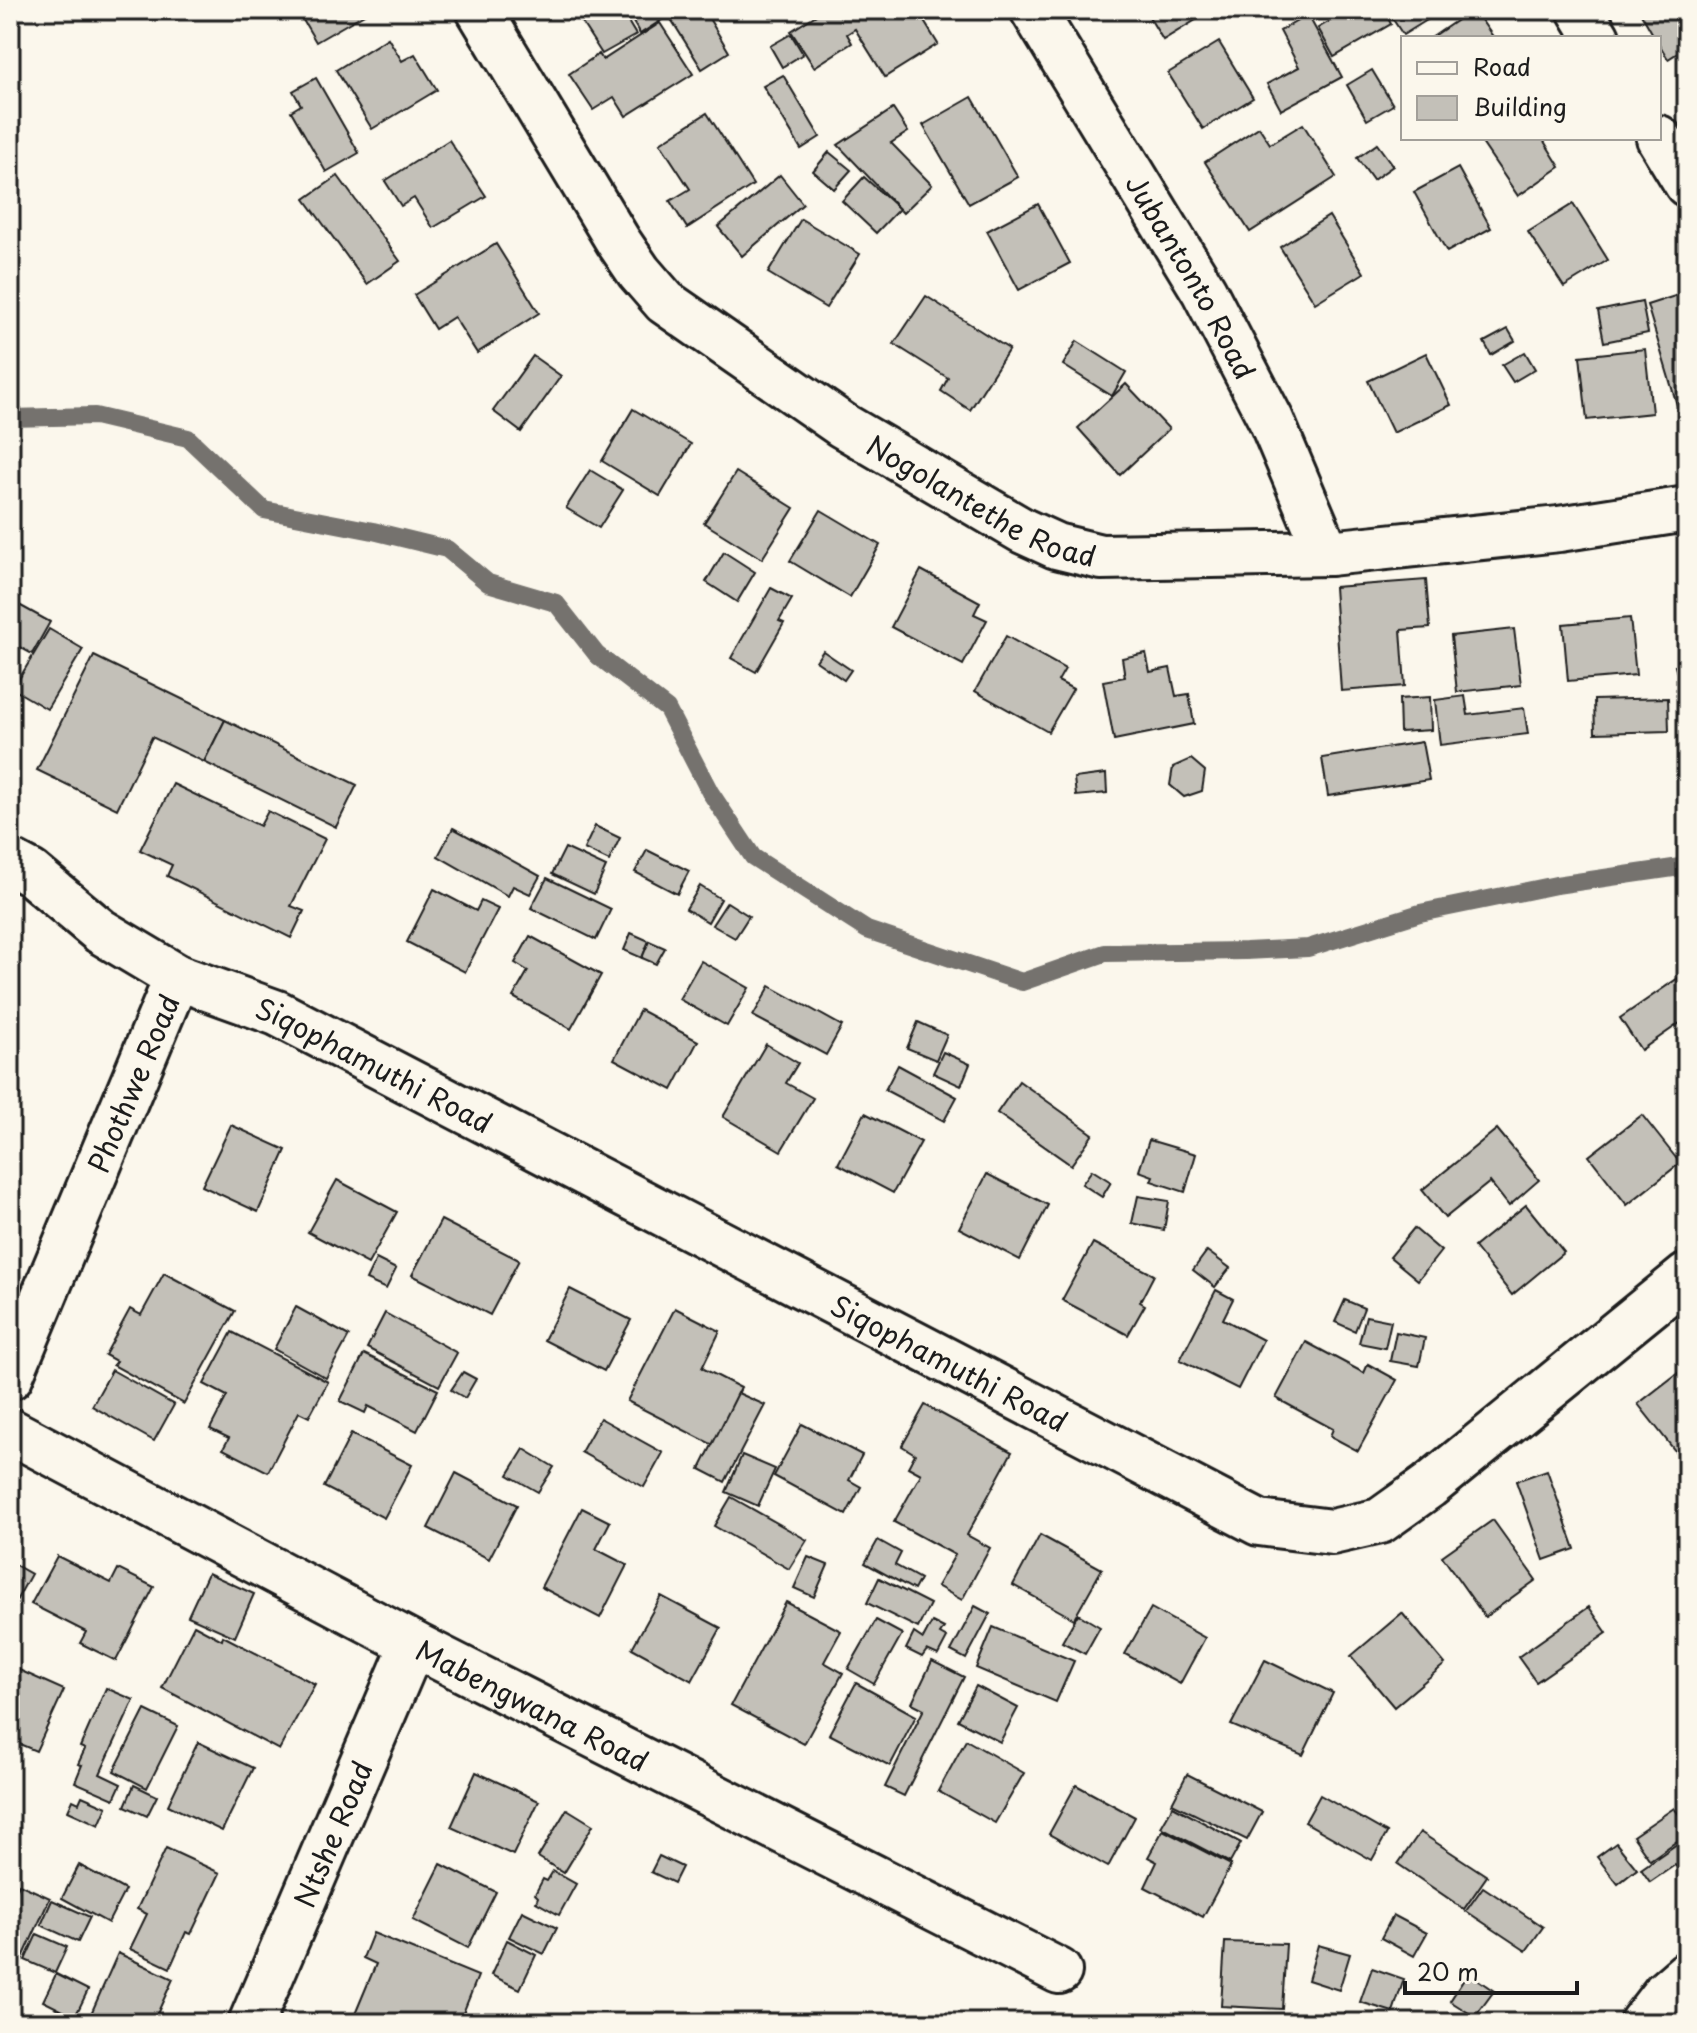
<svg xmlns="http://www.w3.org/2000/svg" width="1697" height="2033" viewBox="0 0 1697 2033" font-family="'Playpen Sans',sans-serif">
  <rect width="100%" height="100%" fill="#fbf7ec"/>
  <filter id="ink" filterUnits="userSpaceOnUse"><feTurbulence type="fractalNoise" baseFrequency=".0125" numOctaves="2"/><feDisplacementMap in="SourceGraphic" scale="16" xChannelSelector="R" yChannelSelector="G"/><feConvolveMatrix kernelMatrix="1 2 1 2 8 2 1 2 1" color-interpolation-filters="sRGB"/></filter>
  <g filter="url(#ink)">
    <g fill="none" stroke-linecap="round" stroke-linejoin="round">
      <polyline stroke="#74726e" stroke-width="18" points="10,418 95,416 188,438 264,510 373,531 447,549 488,583 556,603 597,655 667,709 710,792 753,857 867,930 1022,982 1105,953 1246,951 1308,948 1420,913 1556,885 1687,866"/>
    </g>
    <g fill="#c3c0b8" stroke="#1c1c1c" stroke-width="2">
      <polygon points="297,10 364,10 366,13 316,42"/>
      <polygon points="596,10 621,10 636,35 602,54 580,20"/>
      <polygon points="626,10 677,10 640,34"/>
      <polygon points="687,10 704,10 729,52 702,69 671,19"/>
      <polygon points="824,10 917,10 938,44 885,77 855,29 847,34 852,43 814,67 791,31"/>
      <polygon points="1145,10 1212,10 1163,40"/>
      <polygon points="1349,10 1384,10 1391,24 1334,57 1318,28"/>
      <polygon points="1387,10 1428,10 1432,17 1403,35"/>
      <polygon points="1472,10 1474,10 1494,38 1431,38"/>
      <polygon points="1639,10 1687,10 1687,47 1668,59 1659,44 1659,38 1655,38"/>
      <polygon points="1308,15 1342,77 1281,110 1267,84 1299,67 1280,31"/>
      <polygon points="660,23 693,74 626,116 614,97 593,110 569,74 599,54 603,60"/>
      <polygon points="791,34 803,54 782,67 770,46"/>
      <polygon points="388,38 402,61 415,54 437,90 372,129 336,70"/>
      <polygon points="1219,42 1253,98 1203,129 1168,73"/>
      <polygon points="1372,70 1393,105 1367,120 1347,85"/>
      <polygon points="783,75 820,137 801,149 763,86"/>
      <polygon points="316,78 359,153 326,172 291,111 301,105 293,91"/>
      <polygon points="972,97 1018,177 969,204 923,125"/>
      <polygon points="893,109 908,132 891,143 932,185 903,213 838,145"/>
      <polygon points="707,113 753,185 687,228 670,201 690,189 660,143"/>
      <polygon points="1303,124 1336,177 1250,232 1205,162 1259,127 1270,144"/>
      <polygon points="1483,138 1542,138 1560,167 1518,196 1480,140"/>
      <polygon points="449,140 486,196 433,228 414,198 401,206 385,181"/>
      <polygon points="1377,144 1393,166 1373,180 1357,158"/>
      <polygon points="829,152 851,170 834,189 813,171"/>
      <polygon points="1458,168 1491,228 1447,252 1414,192"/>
      <polygon points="780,175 803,204 742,256 718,227"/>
      <polygon points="338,176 400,261 367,284 305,199"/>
      <polygon points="864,177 899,209 876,233 842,201"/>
      <polygon points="1038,204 1070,263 1019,290 987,231"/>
      <polygon points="1573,204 1608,260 1564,287 1528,232"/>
      <polygon points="1329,216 1364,273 1315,303 1280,247"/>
      <polygon points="801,219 860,254 826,308 768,273"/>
      <polygon points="496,244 539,313 477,353 454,317 435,329 414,295"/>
      <polygon points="1678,295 1687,327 1687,402 1677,405 1647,305"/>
      <polygon points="926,296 1009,349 970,410 941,391 948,378 894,344"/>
      <polygon points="1642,302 1648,333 1604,342 1598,311"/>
      <polygon points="1508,329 1515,341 1491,355 1484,342"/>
      <polygon points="1077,341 1126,372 1112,396 1063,365"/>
      <polygon points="1645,349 1652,413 1587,420 1580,356"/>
      <polygon points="1525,352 1535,369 1513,382 1502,365"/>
      <polygon points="1426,353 1451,405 1393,433 1368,381"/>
      <polygon points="533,356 561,376 521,432 493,411"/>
      <polygon points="1126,384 1169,429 1120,475 1078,428"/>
      <polygon points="633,409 691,444 660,496 602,461"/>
      <polygon points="590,470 623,490 599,528 566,508"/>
      <polygon points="736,472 794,508 762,559 704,523"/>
      <polygon points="821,510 880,545 850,597 790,561"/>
      <polygon points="724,552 755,572 737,602 706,582"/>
      <polygon points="921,570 980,602 974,614 987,620 963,665 891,627"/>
      <polygon points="1426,580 1430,628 1401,630 1405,686 1341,691 1334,587"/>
      <polygon points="771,588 792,599 779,621 784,623 756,672 731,658"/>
      <polygon points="10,600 50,622 32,654 10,642"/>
      <polygon points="1630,618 1636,675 1568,681 1563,624"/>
      <polygon points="49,629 83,649 47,709 13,689"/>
      <polygon points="1514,629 1521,685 1457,692 1451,636"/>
      <polygon points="1006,636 1065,669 1058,681 1073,689 1048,732 975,691"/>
      <polygon points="823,651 851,670 844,680 816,661"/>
      <polygon points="1146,653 1150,672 1170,668 1176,696 1189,694 1194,724 1114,740 1103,681 1125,677 1122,658"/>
      <polygon points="94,656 225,720 204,762 152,737 117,809 37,770"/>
      <polygon points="1687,663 1687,703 1685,703 1675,666"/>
      <polygon points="1465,696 1468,715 1524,708 1528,734 1440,745 1435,700"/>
      <polygon points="1430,697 1431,730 1400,732 1399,699"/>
      <polygon points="1668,698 1669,731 1595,733 1594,700"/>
      <polygon points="225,720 357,785 336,827 204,762"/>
      <polygon points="1422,742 1429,780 1328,796 1322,758"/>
      <polygon points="1191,759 1205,771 1202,791 1184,797 1170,785 1173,767"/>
      <polygon points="1106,774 1107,793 1076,796 1074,778"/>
      <polygon points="173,784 260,826 268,811 325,839 291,906 304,911 291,938 167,876 172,865 140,850"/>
      <polygon points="595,826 620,838 609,861 584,849"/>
      <polygon points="453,828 540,876 530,894 513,886 508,896 438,856"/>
      <polygon points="565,848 606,867 594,894 552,874"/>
      <polygon points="647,850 689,871 677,894 635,872"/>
      <polygon points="547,878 611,909 596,940 531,908"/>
      <polygon points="700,886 721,899 708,922 686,909"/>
      <polygon points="434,889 476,911 481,901 498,909 465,972 407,942"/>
      <polygon points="727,902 749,916 735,938 712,925"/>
      <polygon points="631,933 649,941 642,958 624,950"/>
      <polygon points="530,936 601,975 571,1029 513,997 528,971 515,963"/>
      <polygon points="649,941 665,948 656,964 642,958"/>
      <polygon points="701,961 749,988 727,1026 679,999"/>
      <polygon points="1687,972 1687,1018 1641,1050 1620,1018"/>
      <polygon points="770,986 842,1026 826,1055 753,1016"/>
      <polygon points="640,1010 698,1041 672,1090 614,1059"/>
      <polygon points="918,1022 947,1035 936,1060 907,1048"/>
      <polygon points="766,1044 798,1063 786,1083 813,1098 781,1151 723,1117"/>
      <polygon points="943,1052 970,1064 961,1086 933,1073"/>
      <polygon points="898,1065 957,1097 944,1121 885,1090"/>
      <polygon points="1019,1081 1093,1134 1071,1165 997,1113"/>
      <polygon points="865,1113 921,1142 893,1193 838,1164"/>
      <polygon points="1642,1115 1680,1163 1627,1205 1589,1156"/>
      <polygon points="231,1125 286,1150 258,1212 202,1186"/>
      <polygon points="1497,1129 1539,1180 1509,1206 1490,1182 1445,1218 1422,1190"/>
      <polygon points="1149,1140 1196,1154 1185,1192 1151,1181 1153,1176 1139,1171"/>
      <polygon points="1092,1170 1111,1182 1102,1197 1082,1184"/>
      <polygon points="987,1174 1048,1205 1020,1260 959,1228"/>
      <polygon points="337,1180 397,1212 368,1264 308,1232"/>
      <polygon points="1138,1196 1169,1201 1164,1230 1132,1223"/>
      <polygon points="1526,1205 1564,1252 1512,1295 1474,1247"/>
      <polygon points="441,1220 519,1260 490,1315 412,1275"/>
      <polygon points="1414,1228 1441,1251 1418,1280 1390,1257"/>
      <polygon points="1093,1243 1154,1275 1140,1302 1145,1305 1128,1335 1062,1300"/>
      <polygon points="1207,1251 1230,1268 1215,1287 1193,1270"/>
      <polygon points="376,1259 396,1269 386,1289 366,1280"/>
      <polygon points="164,1273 235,1311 184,1404 113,1365 116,1361 105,1355 130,1309 141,1315"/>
      <polygon points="570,1289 631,1320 604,1371 544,1340"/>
      <polygon points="1216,1290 1233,1299 1223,1319 1263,1340 1238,1389 1180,1360"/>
      <polygon points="1345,1300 1364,1308 1355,1331 1335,1322"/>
      <polygon points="296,1307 349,1336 326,1378 274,1349"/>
      <polygon points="675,1308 720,1331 702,1368 741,1388 713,1445 627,1401"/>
      <polygon points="385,1313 457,1353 439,1386 367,1348"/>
      <polygon points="1366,1316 1391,1321 1385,1348 1359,1343"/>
      <polygon points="232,1332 328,1382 309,1417 299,1412 268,1472 223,1449 229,1438 210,1429 227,1396 204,1384"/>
      <polygon points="1396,1332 1425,1338 1419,1366 1390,1361"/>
      <polygon points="1306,1342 1364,1373 1368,1364 1397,1380 1358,1451 1330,1436 1333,1429 1276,1398"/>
      <polygon points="364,1354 438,1390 417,1431 368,1406 365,1413 340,1401"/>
      <polygon points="1687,1366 1687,1466 1638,1404"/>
      <polygon points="112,1370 174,1405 154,1441 92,1406"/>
      <polygon points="463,1372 476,1379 465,1398 451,1390"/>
      <polygon points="738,1393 765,1405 725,1482 700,1469"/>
      <polygon points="925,1405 1012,1452 967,1535 990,1548 962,1600 937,1586 955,1555 894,1522 921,1474 908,1467 915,1454 902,1446"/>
      <polygon points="600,1418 663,1453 644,1487 581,1452"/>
      <polygon points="802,1424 862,1455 849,1480 861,1487 846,1515 774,1476"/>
      <polygon points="351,1434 412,1465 384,1518 324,1487"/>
      <polygon points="524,1449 554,1467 538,1492 508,1475"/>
      <polygon points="742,1455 775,1469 758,1506 726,1492"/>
      <polygon points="1547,1470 1575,1549 1544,1560 1516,1481"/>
      <polygon points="456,1473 517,1505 489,1559 428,1528"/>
      <polygon points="731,1497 807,1540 789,1569 714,1526"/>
      <polygon points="582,1508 610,1522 596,1549 627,1565 600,1618 541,1587"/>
      <polygon points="1493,1520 1536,1580 1485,1617 1442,1556"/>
      <polygon points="1040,1535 1102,1569 1074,1619 1013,1585"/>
      <polygon points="878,1540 901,1553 895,1565 920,1579 914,1590 865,1563"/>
      <polygon points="57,1556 111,1583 118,1569 154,1587 116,1661 80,1643 86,1632 31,1604"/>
      <polygon points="808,1557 828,1565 814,1597 794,1588"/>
      <polygon points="10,1562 31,1574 10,1612"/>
      <polygon points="208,1573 254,1594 235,1637 188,1616"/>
      <polygon points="879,1578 930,1604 918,1628 867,1603"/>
      <polygon points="661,1596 721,1628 692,1681 632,1648"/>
      <polygon points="786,1602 841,1631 824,1662 843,1673 804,1744 731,1705"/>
      <polygon points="975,1606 990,1614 966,1659 951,1651"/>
      <polygon points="1589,1607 1607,1633 1536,1682 1518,1657"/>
      <polygon points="1151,1608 1205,1638 1180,1684 1125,1654"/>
      <polygon points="1402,1613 1445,1664 1394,1707 1351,1656"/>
      <polygon points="1078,1614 1100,1627 1085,1654 1062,1642"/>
      <polygon points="876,1620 902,1634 874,1684 848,1669"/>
      <polygon points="932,1622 944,1628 940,1634 947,1638 938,1655 927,1650 922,1657 906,1649 914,1633 923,1639"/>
      <polygon points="194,1625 222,1640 223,1636 315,1684 279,1750 162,1688"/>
      <polygon points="993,1627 1074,1661 1056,1702 976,1668"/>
      <polygon points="1265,1660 1333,1693 1303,1755 1231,1725"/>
      <polygon points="932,1661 964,1677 904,1796 885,1787 924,1709 912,1703"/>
      <polygon points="10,1666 64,1690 36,1751 10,1740"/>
      <polygon points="856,1683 916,1716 890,1766 829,1734"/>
      <polygon points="976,1686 1018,1708 1000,1742 958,1720"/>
      <polygon points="106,1688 134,1700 100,1774 121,1784 114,1799 75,1782 82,1765 78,1764 85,1749 80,1747"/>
      <polygon points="145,1710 178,1726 147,1788 114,1771"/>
      <polygon points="966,1740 1024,1773 995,1823 938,1791"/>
      <polygon points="198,1742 253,1768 222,1831 168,1805"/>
      <polygon points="476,1772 539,1801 513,1855 451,1827"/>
      <polygon points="1187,1774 1262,1812 1247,1840 1172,1803"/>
      <polygon points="134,1785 157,1796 147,1816 125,1806"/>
      <polygon points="1076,1785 1135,1817 1108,1867 1049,1834"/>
      <polygon points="1320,1795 1387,1833 1372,1860 1305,1822"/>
      <polygon points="82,1796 107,1807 99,1825 68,1811 73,1800 79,1803"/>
      <polygon points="1173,1806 1241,1843 1230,1863 1161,1827"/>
      <polygon points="1674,1808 1687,1825 1687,1834 1650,1860 1633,1836"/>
      <polygon points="567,1809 593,1825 564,1873 538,1857"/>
      <polygon points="1163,1830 1231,1865 1203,1917 1145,1887 1157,1862 1148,1857"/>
      <polygon points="1420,1832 1487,1876 1464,1909 1398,1864"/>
      <polygon points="1687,1837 1687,1876 1685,1878 1675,1865 1650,1882 1641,1869"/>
      <polygon points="1616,1843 1637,1869 1618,1884 1597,1857"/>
      <polygon points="166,1848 220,1873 191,1934 186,1932 170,1968 130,1949 147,1914 137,1909"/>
      <polygon points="659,1856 682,1867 674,1883 651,1872"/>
      <polygon points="441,1864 496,1892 468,1948 413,1920"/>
      <polygon points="79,1865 125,1890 108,1923 62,1898"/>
      <polygon points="553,1871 576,1884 559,1915 536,1902 538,1897 535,1894 543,1879 547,1881"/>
      <polygon points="19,1884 50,1898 21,1962 10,1957 10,1903"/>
      <polygon points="1483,1887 1543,1927 1526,1951 1466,1911"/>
      <polygon points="52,1900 90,1917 78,1942 41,1925"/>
      <polygon points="522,1911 557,1928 544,1954 509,1937"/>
      <polygon points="1393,1915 1427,1933 1414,1956 1381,1938"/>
      <polygon points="373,1933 478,1976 459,2023 363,2023 353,2019 376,1964 363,1958"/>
      <polygon points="37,1934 67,1947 55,1973 25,1960"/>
      <polygon points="507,1940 536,1955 520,1989 491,1975"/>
      <polygon points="1225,1942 1286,1944 1282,2009 1221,2006"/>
      <polygon points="1318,1945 1350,1954 1339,1990 1308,1980"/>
      <polygon points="118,1953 173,1979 153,2023 104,2023 90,2016"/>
      <polygon points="1372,1968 1404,1979 1393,2012 1360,2002"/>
      <polygon points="1468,1973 1494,1991 1475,2017 1450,2001"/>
      <polygon points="56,1974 88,1990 75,2017 43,2001"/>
    </g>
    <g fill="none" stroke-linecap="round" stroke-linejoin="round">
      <g stroke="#1c1c1c" stroke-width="50">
        <g id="minor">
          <path id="s1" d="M479,10L618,241L639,272L665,302L842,425L1023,531L1056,546L1101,557L1329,553L1559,529L1687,509"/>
          <path id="s2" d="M1033,10L1204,291L1271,420L1322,541L1329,553"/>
          <polyline points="1580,10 1597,38"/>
          <polyline points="1659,138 1687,184"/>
          <polyline points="10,862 31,873 100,931 177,977 10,1377"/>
          <path id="s3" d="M177,977L277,1013L1259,1523L1332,1532L1380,1521L1429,1486L1687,1276"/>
          <path id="s4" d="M10,1431L413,1644L1059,1971"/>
          <path id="s5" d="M251,2023L413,1644"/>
          <polyline points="1642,2023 1665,1993 1687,1974"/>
        </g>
      </g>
      <use href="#minor" stroke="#fbf7ec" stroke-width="44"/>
    </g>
  </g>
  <g text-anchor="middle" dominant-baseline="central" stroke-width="6" stroke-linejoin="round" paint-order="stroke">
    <g font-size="28" fill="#1c1c1c" stroke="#fbf7ec">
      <text stroke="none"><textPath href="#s2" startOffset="310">Jubantonto Road</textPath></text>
      <text stroke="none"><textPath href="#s1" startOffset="722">Nogolantethe Road</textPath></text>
      <text stroke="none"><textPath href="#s3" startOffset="216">Siqophamuthi Road</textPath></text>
      <text transform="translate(133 1083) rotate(-67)">Phothwe Road</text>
      <text stroke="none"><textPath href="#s3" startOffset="864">Siqophamuthi Road</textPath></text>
      <text stroke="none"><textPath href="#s4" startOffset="590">Mabengwana Road</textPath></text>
      <text stroke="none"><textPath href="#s5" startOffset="206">Ntshe Road</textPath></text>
    </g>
  </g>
  <rect width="1697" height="2033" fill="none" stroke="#fbf7ec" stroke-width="40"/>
  <rect x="20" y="20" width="1657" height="1993" fill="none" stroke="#1c1c1c" stroke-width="3" filter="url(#ink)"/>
  <rect x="1401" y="36" width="260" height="104" fill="#fbf7ec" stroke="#a29f99" stroke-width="2"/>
  <rect x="1417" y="62" width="40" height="12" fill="#fbf7ec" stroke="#a29f99" stroke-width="2"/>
  <text x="1473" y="76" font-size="24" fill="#1c1c1c">Road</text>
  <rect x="1417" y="96" width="40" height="24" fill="#c3c0b8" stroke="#a29f99" stroke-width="2"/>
  <text x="1473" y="116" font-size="24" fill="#1c1c1c">Building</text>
  <path d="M1405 1981v12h172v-12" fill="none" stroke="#1c1c1c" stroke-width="4"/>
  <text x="1417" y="1981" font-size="24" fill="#1c1c1c" stroke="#fbf7ec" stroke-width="6" paint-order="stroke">20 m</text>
</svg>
